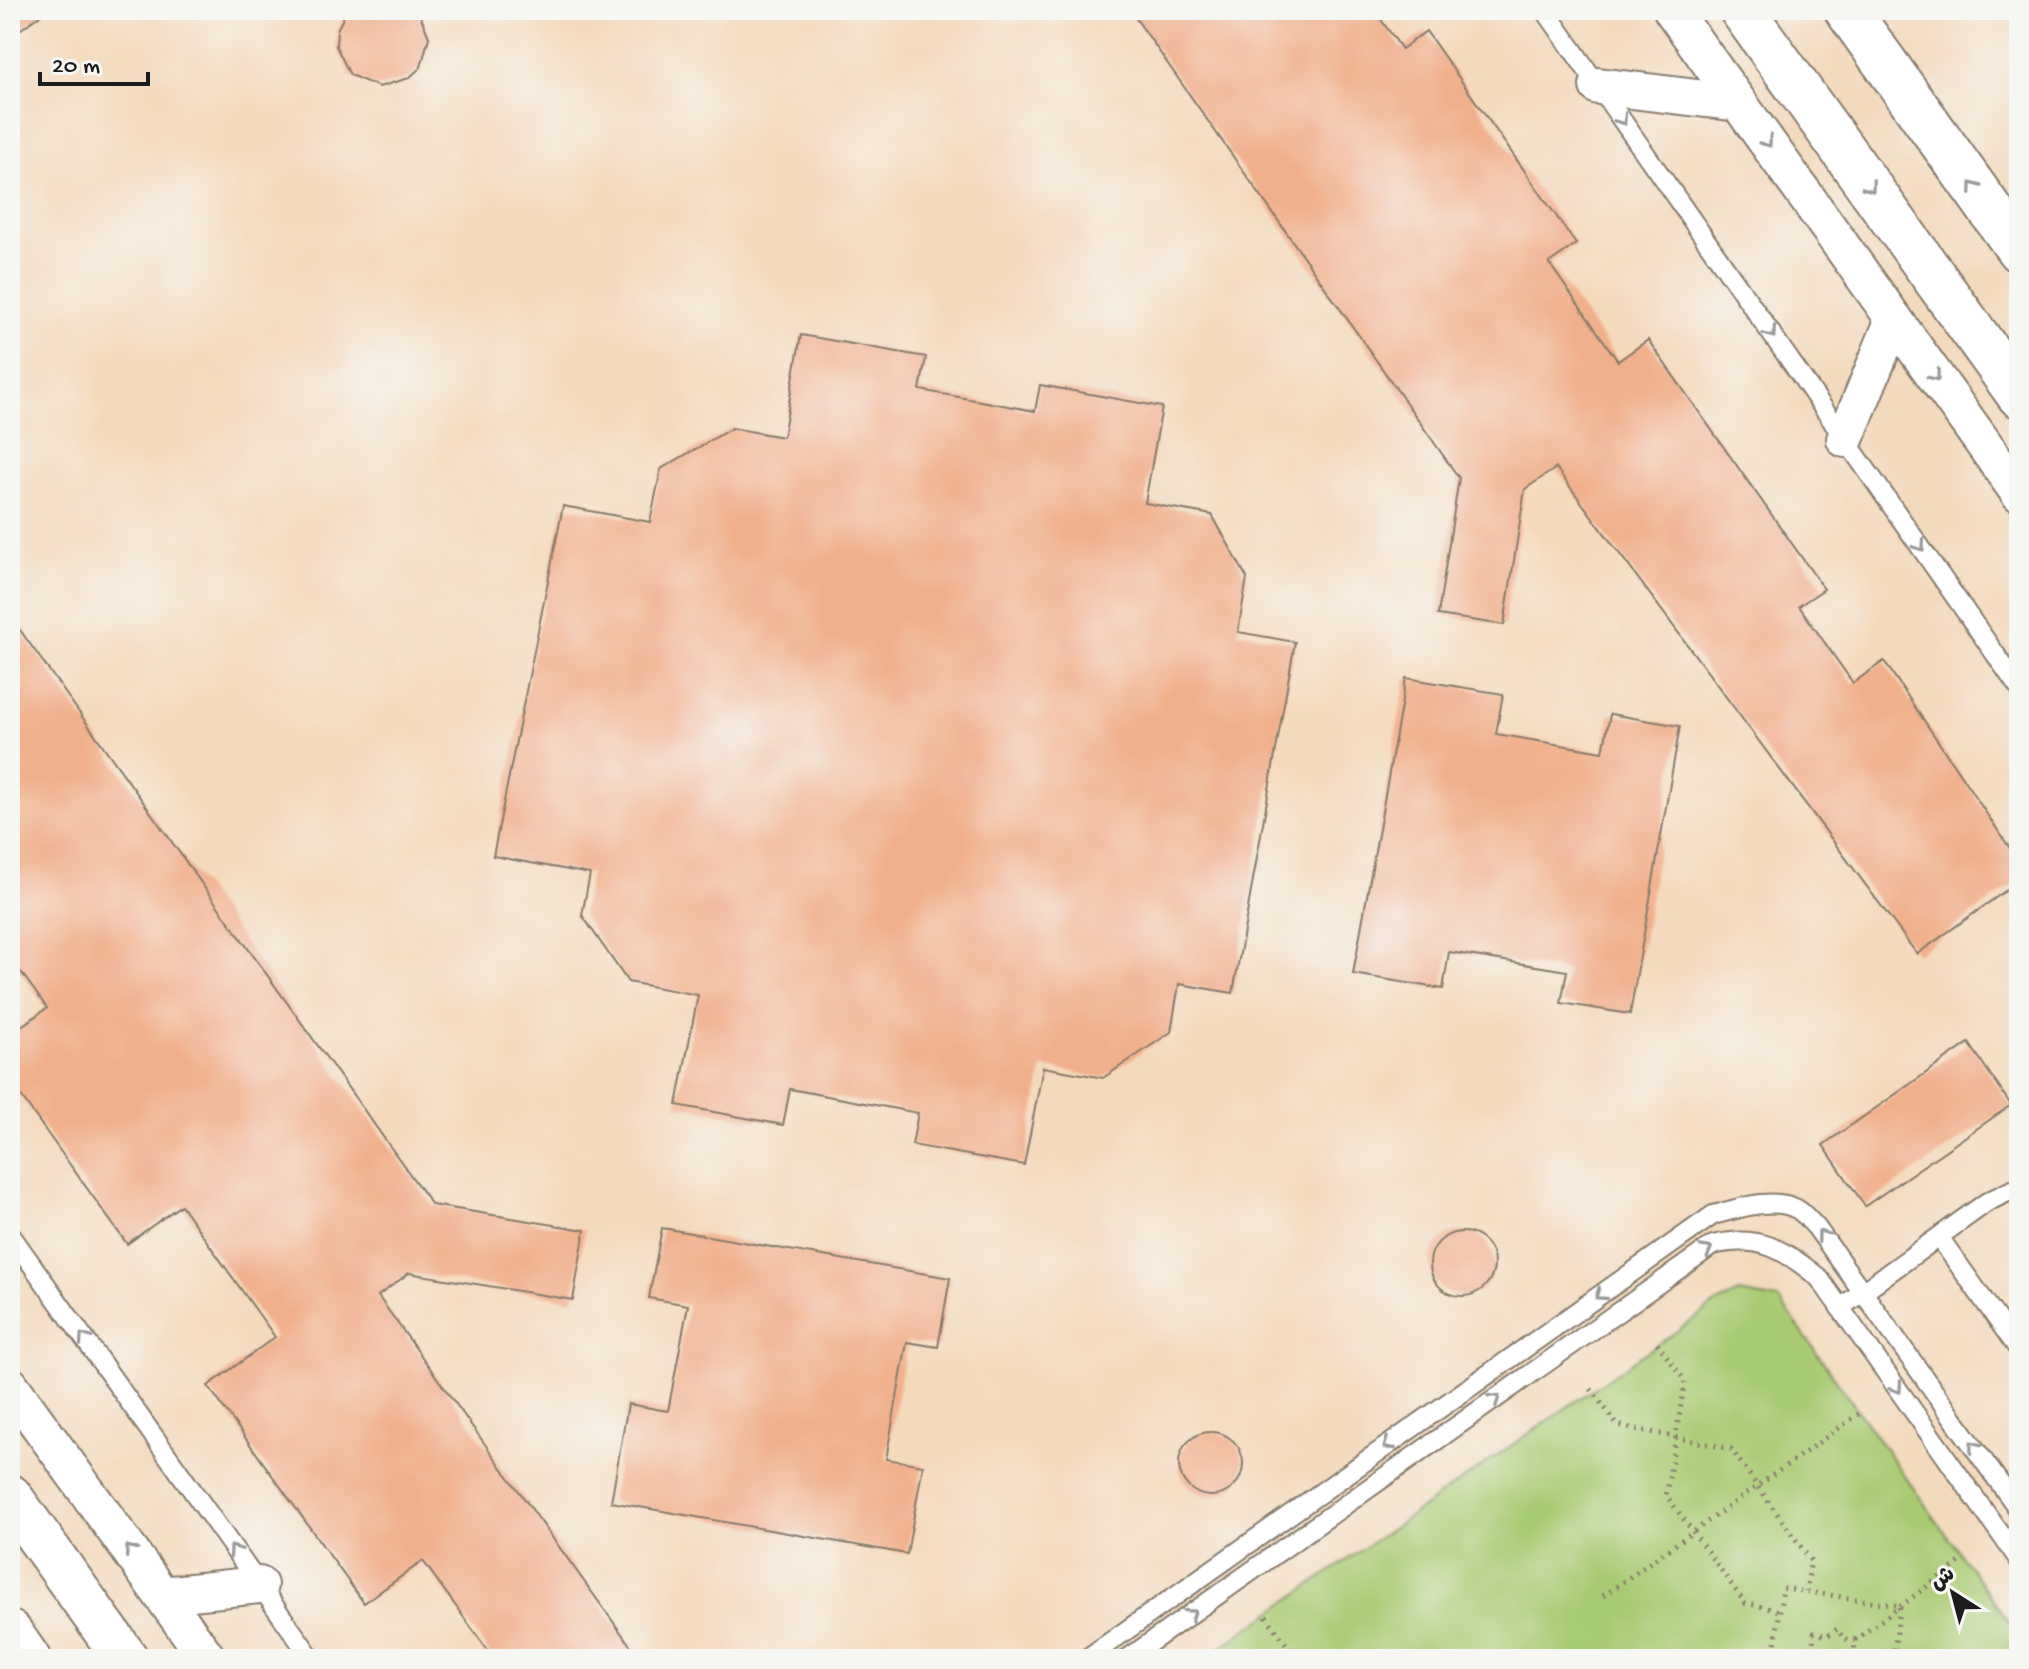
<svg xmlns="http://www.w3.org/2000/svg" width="2029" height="1669" viewBox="0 0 2029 1669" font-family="'Gochi Hand','Playpen Sans Arabic',sans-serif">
  <rect width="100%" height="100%" fill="#f6f6f2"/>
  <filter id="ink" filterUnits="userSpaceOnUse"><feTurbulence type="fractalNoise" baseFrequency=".0125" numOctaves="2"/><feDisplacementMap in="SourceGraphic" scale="16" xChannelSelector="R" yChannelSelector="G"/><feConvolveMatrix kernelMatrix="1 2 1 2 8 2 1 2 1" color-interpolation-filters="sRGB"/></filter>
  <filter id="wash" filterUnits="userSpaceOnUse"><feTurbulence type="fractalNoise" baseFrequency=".006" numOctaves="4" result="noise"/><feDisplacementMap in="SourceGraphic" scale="32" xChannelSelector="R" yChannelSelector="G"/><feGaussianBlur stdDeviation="1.8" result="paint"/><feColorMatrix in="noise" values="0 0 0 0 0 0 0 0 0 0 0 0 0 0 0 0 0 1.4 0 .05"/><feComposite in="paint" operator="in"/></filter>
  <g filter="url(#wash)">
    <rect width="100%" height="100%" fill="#f4dabd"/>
    <polygon fill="#a8ca72" stroke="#627347" stroke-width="2" points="1739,1293 1779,1300 2019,1636 2019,1659 1204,1659 1717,1303"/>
    <g id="blocks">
      <g fill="#f1b08d">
        <polygon points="10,10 47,10 10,37"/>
        <polygon points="347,10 418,10 429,37 421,67 409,78 379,87 350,75 336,46 337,30"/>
        <polygon points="1130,10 1374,10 1402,49 1426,31 1576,244 1549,263 1618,361 1648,340 1824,589 1799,606 1853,683 1884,661 2019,862 2019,881 1917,954 1556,468 1525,489 1504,625 1438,615 1459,478"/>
        <polygon points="801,335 926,357 920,390 1035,411 1040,385 1162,407 1145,503 1212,515 1247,578 1238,632 1295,642 1233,993 1179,984 1171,1032 1103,1078 1043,1067 1024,1165 912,1145 918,1113 790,1089 783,1125 677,1105 698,995 628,982 582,915 590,874 493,856 563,506 650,522 661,469 732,428 783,437"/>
        <polygon points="10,616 432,1205 585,1230 573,1300 409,1273 378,1296 640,1659 494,1659 423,1561 364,1603 208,1386 275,1337 181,1205 127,1244 10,1081 10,1034 47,1008 10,957"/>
        <polygon points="1406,678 1503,694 1496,734 1603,752 1610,714 1680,726 1630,1014 1561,1003 1567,971 1449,952 1443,989 1353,974"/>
        <polygon points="1969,1043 2011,1105 1865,1206 1823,1145"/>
        <polygon points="662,1228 950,1278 938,1347 907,1342 886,1459 923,1465 907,1554 611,1502 628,1404 668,1411 688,1305 649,1298"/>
        <circle cx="1462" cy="1264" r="32"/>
        <circle cx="1211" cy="1464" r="32"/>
      </g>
    </g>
  </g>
  <g filter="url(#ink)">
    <use href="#blocks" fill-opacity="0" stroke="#887b6c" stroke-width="2"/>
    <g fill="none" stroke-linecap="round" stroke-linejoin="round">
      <g stroke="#887b6c" stroke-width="22">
        <g id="service">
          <polyline points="1545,10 2019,688"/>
          <polyline points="10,1234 312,1659"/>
          <polyline points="1939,1237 2019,1350"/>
          <polyline points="1840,1308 1987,1202 2012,1190 2019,1195"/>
          <path d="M1086,1659L1713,1215C1737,1209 1773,1196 1797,1209C1804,1213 1810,1221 1816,1227L2019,1510"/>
          <path d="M1127,1659L1713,1245C1759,1234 1784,1249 1819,1278L2019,1560"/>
        </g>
      </g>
      <g stroke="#887b6c" stroke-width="40">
        <g id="minor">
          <polyline points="1672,10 2019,493"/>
          <polyline points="1598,86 1739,103"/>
          <polyline points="1845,439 1894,319"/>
          <polyline points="10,1385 208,1659"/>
          <polyline points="162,1595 259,1585"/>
        </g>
      </g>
      <g stroke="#887b6c" stroke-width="48">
        <g id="tertiary">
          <polyline points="1742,10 2019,395"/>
          <polyline points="1847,10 2019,250"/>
          <polyline points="10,1497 126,1659"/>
          <polyline points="10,1633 28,1659"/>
        </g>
      </g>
      <g stroke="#887b6c" stroke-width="5" stroke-dasharray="2 6" stroke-linecap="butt">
        <polyline points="1657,1343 1685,1381 1666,1495 1745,1603 1780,1611"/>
        <polyline points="1591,1389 1617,1425 1731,1449 1811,1561 1806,1591"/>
        <polyline points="1603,1596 1860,1413"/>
        <polyline points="1266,1616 1292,1652 1291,1659"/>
        <polyline points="1855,1640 1964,1559"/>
        <polyline points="1773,1659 1783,1588 1900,1606 1893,1659"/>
        <polyline points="1810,1659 1804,1651 1813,1645 1814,1633 1827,1636 1837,1629 1844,1639 1855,1640 1854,1653 1858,1659"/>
      </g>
      <use href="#service" stroke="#fff" stroke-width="18"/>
      <use href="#minor" stroke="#fff" stroke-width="36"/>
      <use href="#tertiary" stroke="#fff" stroke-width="44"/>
    </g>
    <defs><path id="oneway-chevron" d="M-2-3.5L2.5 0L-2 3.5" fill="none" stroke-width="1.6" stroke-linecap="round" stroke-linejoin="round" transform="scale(2)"/></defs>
    <g stroke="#999">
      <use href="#oneway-chevron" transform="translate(1622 120) rotate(55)"/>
      <use href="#oneway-chevron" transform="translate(1767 142) rotate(54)"/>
      <use href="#oneway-chevron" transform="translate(1870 187) rotate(54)"/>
      <use href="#oneway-chevron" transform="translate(1974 187) rotate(-126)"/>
      <use href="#oneway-chevron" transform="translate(1771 333) rotate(55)"/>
      <use href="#oneway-chevron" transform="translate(1935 376) rotate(54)"/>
      <use href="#oneway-chevron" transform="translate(1920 546) rotate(55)"/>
      <use href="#oneway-chevron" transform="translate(1822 1235) rotate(-127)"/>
      <use href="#oneway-chevron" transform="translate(1707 1250) rotate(-30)"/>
      <use href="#oneway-chevron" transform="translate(1600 1295) rotate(145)"/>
      <use href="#oneway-chevron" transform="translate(84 1338) rotate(-125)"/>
      <use href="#oneway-chevron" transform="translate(1897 1388) rotate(55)"/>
      <use href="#oneway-chevron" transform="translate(1495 1399) rotate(-35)"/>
      <use href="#oneway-chevron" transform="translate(1388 1445) rotate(145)"/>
      <use href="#oneway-chevron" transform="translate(1974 1446) rotate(-126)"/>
      <use href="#oneway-chevron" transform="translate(130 1550) rotate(-126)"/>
      <use href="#oneway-chevron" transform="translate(234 1550) rotate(-125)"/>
      <use href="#oneway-chevron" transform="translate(1191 1614) rotate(-35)"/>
    </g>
  </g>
  <rect width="2029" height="1669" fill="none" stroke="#f6f6f2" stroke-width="40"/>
  <g transform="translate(1953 1593) rotate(324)" stroke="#f6f6f2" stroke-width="6" paint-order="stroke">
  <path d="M0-6L14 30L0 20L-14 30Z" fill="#1c1c1c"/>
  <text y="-12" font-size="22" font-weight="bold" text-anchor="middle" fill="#1c1c1c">ش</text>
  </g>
  <path d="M40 72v12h108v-12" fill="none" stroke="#1c1c1c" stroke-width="4"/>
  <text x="52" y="72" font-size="24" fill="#1c1c1c" stroke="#f6f6f2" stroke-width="6" paint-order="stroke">20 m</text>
</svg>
